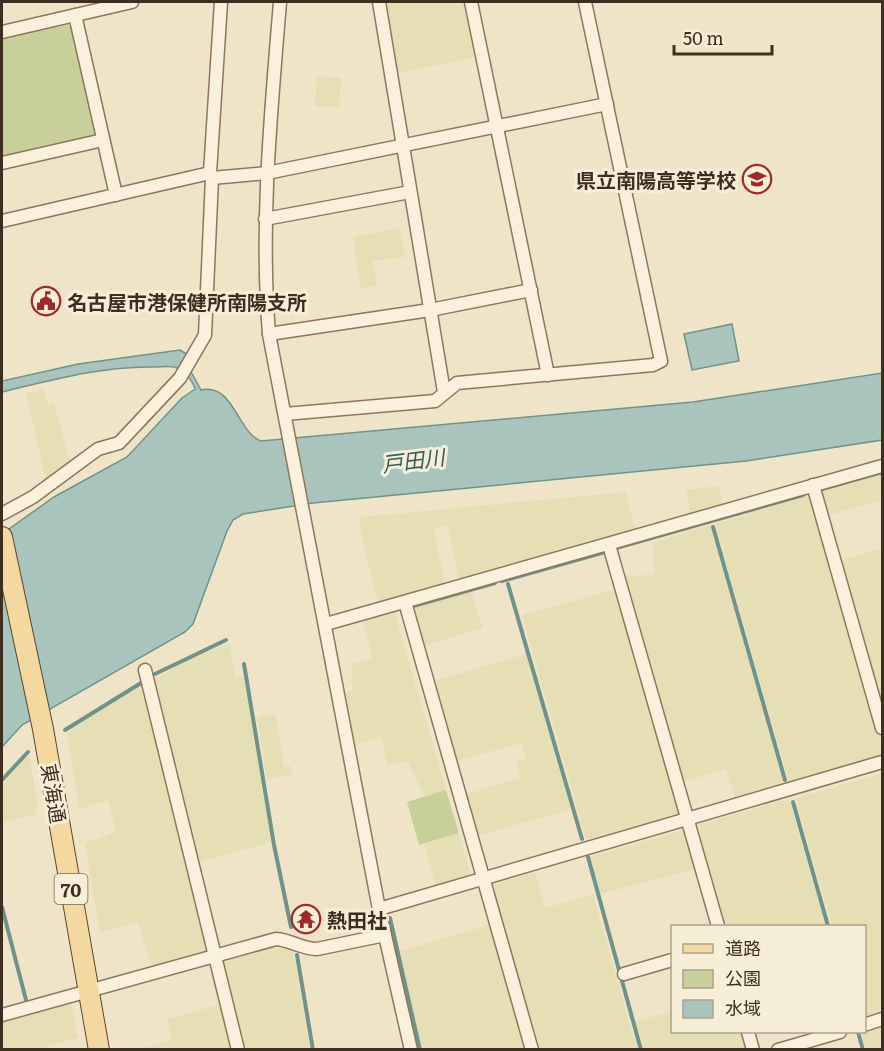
<svg xmlns="http://www.w3.org/2000/svg" width="884" height="1051" viewBox="0 0 884 1051" font-family="Literata,'Noto Sans JP',serif">
  <rect width="100%" height="100%" fill="#f0e4c8"/>
  <g fill="#e6deb5">
    <polygon points="385,2 463,2 475,57 397,73"/>
    <polygon points="317,76 341,78 339,107 315,106"/>
    <polygon points="400,228 405,257 373,261 377,286 361,289 353,237"/>
    <polygon points="44,389 48,405 54,404 70,462 46,480 26,393"/>
    <polygon points="882,474 882,500 829,515 822,492"/>
    <polygon points="718,486 723,504 690,514 686,490"/>
    <polygon points="626,492 635,531 459,581 448,525 434,529 445,584 378,603 361,536 360,517"/>
    <polygon points="810,495 882,747 882,755 789,782 715,524"/>
    <polygon points="710,525 784,783 735,797 726,769 682,782 624,576 654,575 654,542"/>
    <polygon points="882,548 882,702 842,560"/>
    <polygon points="617,589 680,814 586,840 522,615"/>
    <polygon points="471,591 483,628 423,646 412,608"/>
    <polygon points="394,610 446,790 426,796 415,778 408,761 388,766 381,737 355,745 346,692 352,691 352,664 373,658 362,619"/>
    <polygon points="230,643 235,677 244,676 271,842 196,863 151,681 188,660"/>
    <polygon points="526,654 571,810 479,835 466,794 520,778 516,761 526,758 522,743 456,761 433,681"/>
    <polygon points="144,684 208,953 152,969 138,922 100,932 85,843 116,832 108,800 79,809 67,731"/>
    <polygon points="275,714 284,767 291,766 292,775 267,779 257,717"/>
    <polygon points="29,755 38,806 35,807 36,814 2,823 2,785"/>
    <polygon points="882,774 882,1015 865,1020 864,926 832,926 795,798"/>
    <polygon points="789,799 826,926 724,926 698,833 700,824"/>
    <polygon points="684,830 696,869 600,894 589,857"/>
    <polygon points="459,833 471,876 436,886 424,844"/>
    <polygon points="535,872 545,908 593,894 637,1049 537,1049 492,890 493,884"/>
    <polygon points="489,925 524,1049 422,1049 400,951"/>
    <polygon points="270,948 286,948 294,952 310,1049 242,1049 221,964 223,960"/>
    <polygon points="71,1003 78,1038 46,1046 46,1049 2,1050 2,1021"/>
    <polygon points="222,1004 233,1050 136,1050 172,1040 167,1019"/>
    <polygon points="672,1011 672,1032 740,1032 746,1049 643,1049 635,1022"/>
    <polygon points="882,1024 882,1049 866,1049 861,1032"/>
  </g>
  <g fill="#c9cf9b">
    <polygon points="68,25 72,27 96,133 92,137 2,158 2,38"/>
    <polygon points="446,790 459,833 419,845 407,802"/>
  </g>
  <g fill="#a9c4bc" stroke="#6f938a" stroke-width="1.5">
    <polygon points="732,324 739,361 692,370 684,334"/>
    <path d="M180,350L188,355L185,361L201,390C234,383 237,432 261,441L693,402L882,373V440L746,461L313,503L243,514L233,520L227,531L193,624L185,632L22,725L2,747V534L54,497L127,457L182,398L195,389C193,381 184,371 177,368C170,365 161,367 154,367C102,366 52,380 2,392V381L78,364Z"/>
  </g>
  <g fill="none" stroke-linecap="round" stroke-linejoin="round">
    <g stroke="#6f938a" stroke-width="4">
      <polyline points="822,489 882,472"/>
      <polyline points="713,527 785,780"/>
      <polyline points="616,548 803,495"/>
      <polyline points="502,581 605,552"/>
      <polyline points="508,584 582,839"/>
      <polyline points="413,606 495,583"/>
      <polyline points="244,664 274,845 291,927"/>
      <polyline points="155,674 226,640"/>
      <polyline points="65,730 141,683"/>
      <polyline points="2,780 28,752"/>
      <polyline points="793,802 828,926"/>
      <polyline points="588,857 641,1050"/>
      <polyline points="2,907 26,1000"/>
      <polyline points="390,918 420,1050"/>
      <polyline points="297,955 313,1050"/>
      <polyline points="858,1032 863,1050"/>
    </g>
    <g stroke="#8d765c" stroke-width="15">
      <g id="minor">
        <path d="M280,2C271,112 260,223 269,334L379,909L411,1050"/>
        <polyline points="379,2 444,392"/>
        <polyline points="471,2 548,375"/>
        <polyline points="75,15 116,195"/>
        <polyline points="2,32 132,2"/>
        <polyline points="2,163 103,140"/>
        <polyline points="210,173 212,178 267,173 607,104"/>
        <polyline points="210,173 221,2"/>
        <polyline points="265,219 410,192"/>
        <polyline points="2,221 210,173"/>
        <polyline points="269,334 430,310 531,290"/>
        <polyline points="285,414 435,401 457,383 653,365 661,361 585,2"/>
        <polyline points="813,485 882,728"/>
        <polyline points="2,514 33,497 98,449 119,443 180,378 205,335 212,178"/>
        <polyline points="609,545 718,926"/>
        <polyline points="405,602 532,1050"/>
        <polyline points="326,624 882,466"/>
        <polyline points="145,670 238,1050"/>
        <polyline points="379,909 882,762"/>
        <polyline points="624,974 672,960"/>
        <path d="M2,1015L276,939C291,940 302,949 317,949L385,935"/>
        <polyline points="864,1025 882,1019"/>
        <polyline points="748,1032 753,1050"/>
        <polyline points="778,1050 840,1032"/>
      </g>
    </g>
    <g stroke="#5b4430" stroke-width="22">
      <polyline id="primary" points="2,537 43,729 99,1050"/>
    </g>
    <use href="#minor" stroke="#faf1dc" stroke-width="12"/>
    <use href="#primary" stroke="#f3d9a0" stroke-width="20"/>
  </g>
  <defs>
    <g id="school-ring" transform="scale(1.5)"><circle r="9.5" fill="#f7eed8" stroke="#9e2a2b" stroke-width="1.5"/><path d="M0-5L7-2L0 1L-7-2ZM-4 1L0 2.5L4 1V4Q0 6-4 4Z" fill="#9e2a2b"/></g>
    <g id="civic-ring" transform="scale(1.5)"><circle r="9.5" fill="#f7eed8" stroke="#9e2a2b" stroke-width="1.5"/><path d="M-.6-6.5H3V-4.5H.6V-3L4-1V1h2V6H-6V1h2V-1L-.6-3ZM-1.2 2.5V6h2.4V2.5Z" fill="#9e2a2b"/></g>
    <g id="temple-ring" transform="scale(1.5)"><circle r="9.5" fill="#f7eed8" stroke="#9e2a2b" stroke-width="1.5"/><path d="M0-6L5-2H3V0L6.5 2.5H4V6H1.5V3h-3V6H-4V2.5H-6.5L-3 0V-2H-5Z" fill="#9e2a2b"/></g>
  </defs>
  <g fill-rule="evenodd">
    <use href="#school-ring" x="757" y="179"/>
    <use href="#civic-ring" x="46" y="301"/>
    <use href="#temple-ring" x="306" y="919"/>
  </g>
  <g text-anchor="middle" dominant-baseline="central" stroke-width="6" stroke-linejoin="round" paint-order="stroke">
    <rect fill="#f7eed8" stroke="#756857" stroke-width="1.5" x="54.5" y="874" width="33" height="30" rx="4.5"/>
    <g font-size="18" font-weight="bold" fill="#3d2e20">
      <text x="71" y="889">70</text>
    </g>
    <g font-size="20" font-weight="bold" fill="#3d2e20" stroke="#f7eed8" text-anchor="start">
      <text x="736" y="179" text-anchor="end">県立南陽高等学校</text>
      <text x="67" y="301">名古屋市港保健所南陽支所</text>
      <text x="327" y="919">熱田社</text>
    </g>
    <g font-size="20" fill="#3d2e20" stroke="#f7eed8">
      <text transform="translate(55 793) rotate(80)">東海通</text>
    </g>
    <g font-size="21" font-style="italic" fill="#2f5d5a" stroke="#f7eed8">
      <text transform="translate(413 459) rotate(-7)">戸田川</text>
    </g>
  </g>
  <rect width="884" height="1051" fill="none" stroke="#3d2e20" stroke-width="6"/>
  <rect x="671" y="925" width="195" height="108" fill="#f7eed8" stroke="#ada18e" stroke-width="1.5"/>
  <rect x="683" y="944" width="30" height="9" fill="#f3d9a0" stroke="#ada18e" stroke-width="1.5"/>
  <text x="725" y="955" font-size="18" fill="#3d2e20">道路</text>
  <rect x="683" y="970" width="30" height="18" fill="#c9cf9b" stroke="#ada18e" stroke-width="1.5"/>
  <text x="725" y="985" font-size="18" fill="#3d2e20">公園</text>
  <rect x="683" y="1000" width="30" height="18" fill="#a9c4bc" stroke="#ada18e" stroke-width="1.5"/>
  <text x="725" y="1015" font-size="18" fill="#3d2e20">水域</text>
  <path d="M674 45v9h98v-9" fill="none" stroke="#3d2e20" stroke-width="3"/>
  <text x="683" y="45" font-size="18" fill="#3d2e20" stroke="#f7eed8" stroke-width="4.5" paint-order="stroke">50 m</text>
</svg>
